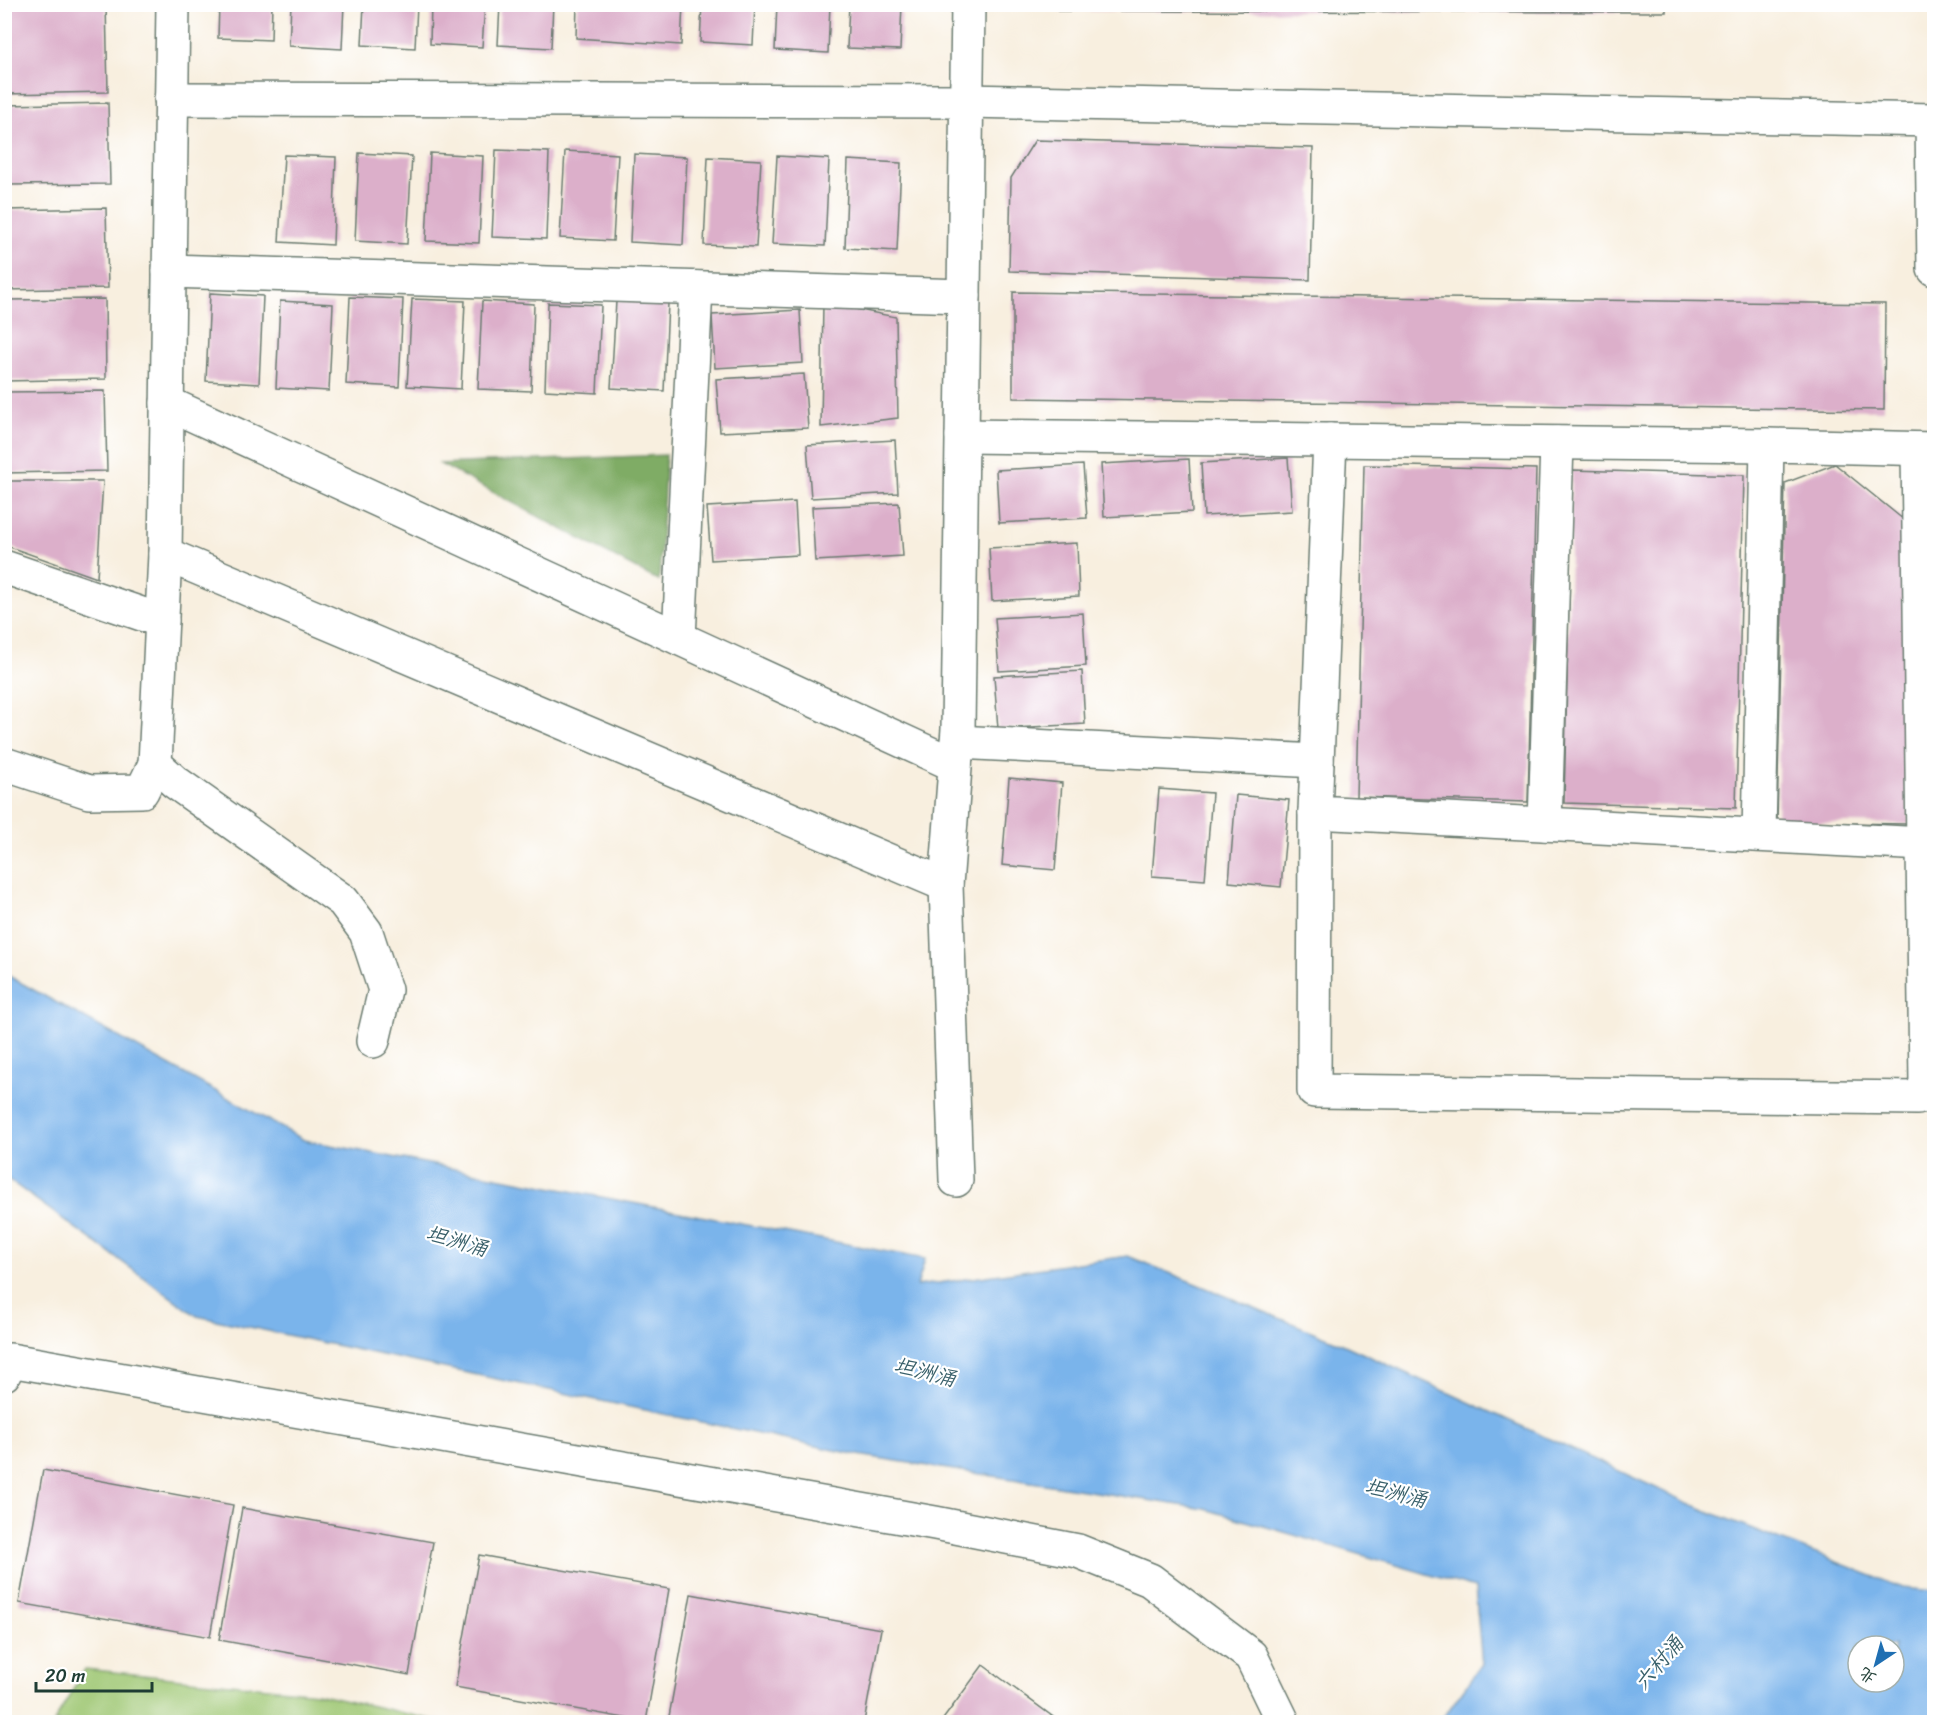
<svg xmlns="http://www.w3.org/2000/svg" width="1939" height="1727" viewBox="0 0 1939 1727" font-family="Sriracha,'LXGW WenKai TC',sans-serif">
  <rect width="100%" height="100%" fill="#fff"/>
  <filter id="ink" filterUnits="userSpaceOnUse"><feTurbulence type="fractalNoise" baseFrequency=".0167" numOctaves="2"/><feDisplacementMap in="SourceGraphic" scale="12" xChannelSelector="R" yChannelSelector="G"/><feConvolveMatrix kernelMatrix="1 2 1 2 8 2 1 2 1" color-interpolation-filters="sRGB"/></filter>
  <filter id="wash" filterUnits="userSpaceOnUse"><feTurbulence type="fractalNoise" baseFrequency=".008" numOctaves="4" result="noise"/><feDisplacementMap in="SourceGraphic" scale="24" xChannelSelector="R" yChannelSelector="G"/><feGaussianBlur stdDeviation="1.35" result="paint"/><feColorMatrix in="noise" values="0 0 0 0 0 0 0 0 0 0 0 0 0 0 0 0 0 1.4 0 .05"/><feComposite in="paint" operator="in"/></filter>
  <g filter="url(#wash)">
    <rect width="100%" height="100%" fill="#f8efdf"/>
    <polygon fill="#9fc773" stroke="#5f8254" stroke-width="1.5" points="85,1669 317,1693 442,1722 54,1722"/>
    <polygon fill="#7fac65" stroke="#4f744c" stroke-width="1.5" points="666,455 659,581 440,464"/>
    <path fill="#7ab4eb" stroke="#4c7890" stroke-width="1.5" fill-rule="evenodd" d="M5,974L304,1140L925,1259L917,1286L1128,1256L1338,1342L1702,1509L1903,1588L1934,1591V1722H1440L1482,1664L1475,1588L1205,1509L858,1455L197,1316L5,1177ZM1858,1646H1894V1682H1858Z"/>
    <g id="blocks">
      <g fill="#dcafca">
        <polygon points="4,4 106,4 108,92 4,94"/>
        <polygon points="219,4 272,4 271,40 218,38"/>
        <polygon points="291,4 344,4 342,49 289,46"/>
        <polygon points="364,4 417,4 415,48 362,45"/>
        <polygon points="431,4 485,4 482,47 430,44"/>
        <polygon points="500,4 553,4 551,48 498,45"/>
        <polygon points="577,4 683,4 681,45 576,38"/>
        <polygon points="702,4 755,4 753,45 700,42"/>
        <polygon points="777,4 830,4 828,53 775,50"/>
        <polygon points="849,4 902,4 900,50 847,48"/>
        <polygon points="1058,4 1666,4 1666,12 1058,11"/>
        <polygon points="108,103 110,184 5,185 5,105"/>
        <polygon points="1035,140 1313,148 1310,280 1009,271 1011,178"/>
        <polygon points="496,150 549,152 546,239 492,237"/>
        <polygon points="565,151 618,154 613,241 560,238"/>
        <polygon points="359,153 412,156 407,244 355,241"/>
        <polygon points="430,153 483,156 479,243 426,241"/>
        <polygon points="634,154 687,157 683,245 630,242"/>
        <polygon points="284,155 336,157 333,245 279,242"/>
        <polygon points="777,156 829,159 825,246 772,244"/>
        <polygon points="708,157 761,160 756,247 704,245"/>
        <polygon points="848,160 901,163 897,251 845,248"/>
        <polygon points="106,208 108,288 5,290 5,210"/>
        <polygon points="1013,292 1885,304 1884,410 1013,398"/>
        <polygon points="210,293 263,296 259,384 206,381"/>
        <polygon points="350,297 403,299 399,387 346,384"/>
        <polygon points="105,299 106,379 4,381 4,300"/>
        <polygon points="412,299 465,301 461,389 407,386"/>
        <polygon points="280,301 333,304 329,391 276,388"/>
        <polygon points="482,301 534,304 531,391 478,389"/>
        <polygon points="616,301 668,303 664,391 611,388"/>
        <polygon points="548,303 601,305 597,393 545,390"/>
        <polygon points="823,303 896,317 898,418 821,427"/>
        <polygon points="800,310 803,363 715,368 712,315"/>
        <polygon points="804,374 808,428 720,432 716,379"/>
        <polygon points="105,391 107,471 4,473 4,392"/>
        <polygon points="895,440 898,493 811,498 807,445"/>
        <polygon points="1288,458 1292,511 1204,516 1201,463"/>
        <polygon points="1189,459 1192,512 1104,517 1101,464"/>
        <polygon points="1835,464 1904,520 1909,824 1777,822 1785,483"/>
        <polygon points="1083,465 1087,518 999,523 996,470"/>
        <polygon points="1364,465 1536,469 1528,802 1356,797"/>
        <polygon points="1572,470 1744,475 1736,808 1564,803"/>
        <polygon points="4,481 103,481 97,578 4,545"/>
        <polygon points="795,502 798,555 711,560 707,507"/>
        <polygon points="899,503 903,556 815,561 812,507"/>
        <polygon points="1077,543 1079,596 992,601 989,548"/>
        <polygon points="1083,613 1086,666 999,671 995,618"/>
        <polygon points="1082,671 1085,724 998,729 994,676"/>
        <polygon points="1009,778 1062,783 1055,870 1002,865"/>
        <polygon points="1159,789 1212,793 1205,880 1152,876"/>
        <polygon points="1236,795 1289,800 1281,887 1229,882"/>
        <polygon points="43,1470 233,1505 210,1637 19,1603"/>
        <polygon points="242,1508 433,1542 409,1675 219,1640"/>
        <polygon points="479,1555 669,1589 646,1722 455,1687"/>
        <polygon points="691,1594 881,1629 864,1722 668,1722"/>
        <polygon points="983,1665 1060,1722 941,1722"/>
      </g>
    </g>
  </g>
  <g filter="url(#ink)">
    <use href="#blocks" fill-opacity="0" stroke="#6b7b70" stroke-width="1.5"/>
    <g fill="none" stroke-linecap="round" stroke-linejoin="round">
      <g stroke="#6b7b70" stroke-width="36">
        <g id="minor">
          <polyline points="173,4 165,554 946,885"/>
          <polyline points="171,99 967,101 1934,120"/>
          <polyline points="1932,120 1934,269"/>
          <polyline points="169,271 964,296"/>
          <polyline points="167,403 955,765"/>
          <polyline points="962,436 1767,445"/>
          <polyline points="1330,440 1315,812 1924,844"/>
          <polyline points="165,554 155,764 175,782 343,901 366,932 385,990 373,1041"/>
          <polyline points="4,567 162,621"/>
          <polyline points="679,638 696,288"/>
          <polyline points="957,742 1317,761"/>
          <polyline points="4,764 89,792 142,791 155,764"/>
          <polyline points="1315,812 1314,1091 1917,1098 1926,1085 1918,449"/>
          <polyline points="1545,824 1557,443"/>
          <polyline points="1759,835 1767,445 1934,449"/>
          <polyline points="956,1180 946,885 958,729 968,4"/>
          <polyline points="4,1374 10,1360 935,1523 1078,1551 1150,1580 1251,1656 1283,1722"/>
        </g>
      </g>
      <use href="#minor" stroke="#fff" stroke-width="33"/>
    </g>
  </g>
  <g text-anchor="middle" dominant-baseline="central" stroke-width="4.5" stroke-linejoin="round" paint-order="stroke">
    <g font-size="21" font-style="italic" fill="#3a616b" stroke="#fff">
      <text transform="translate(457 1241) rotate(16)">坦洲涌</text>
      <text transform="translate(925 1372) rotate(14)">坦洲涌</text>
      <text transform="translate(1396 1493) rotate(14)">坦洲涌</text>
      <text transform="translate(1659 1663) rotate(-50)">六村涌</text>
    </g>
  </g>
  <rect width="1939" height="1727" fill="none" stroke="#fff" stroke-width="24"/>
  <g transform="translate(1876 1664) rotate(216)"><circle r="28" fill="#ffffff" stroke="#a5b1ae" stroke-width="1.5"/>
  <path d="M0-4.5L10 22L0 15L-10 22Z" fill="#1f6fb2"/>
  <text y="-9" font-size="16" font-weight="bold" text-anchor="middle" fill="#1f3d34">北</text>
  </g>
  <path d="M36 1682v9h116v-9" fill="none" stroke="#1f3d34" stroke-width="3"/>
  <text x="45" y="1682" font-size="18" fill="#1f3d34" stroke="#ffffff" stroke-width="4.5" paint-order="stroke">20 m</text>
</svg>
